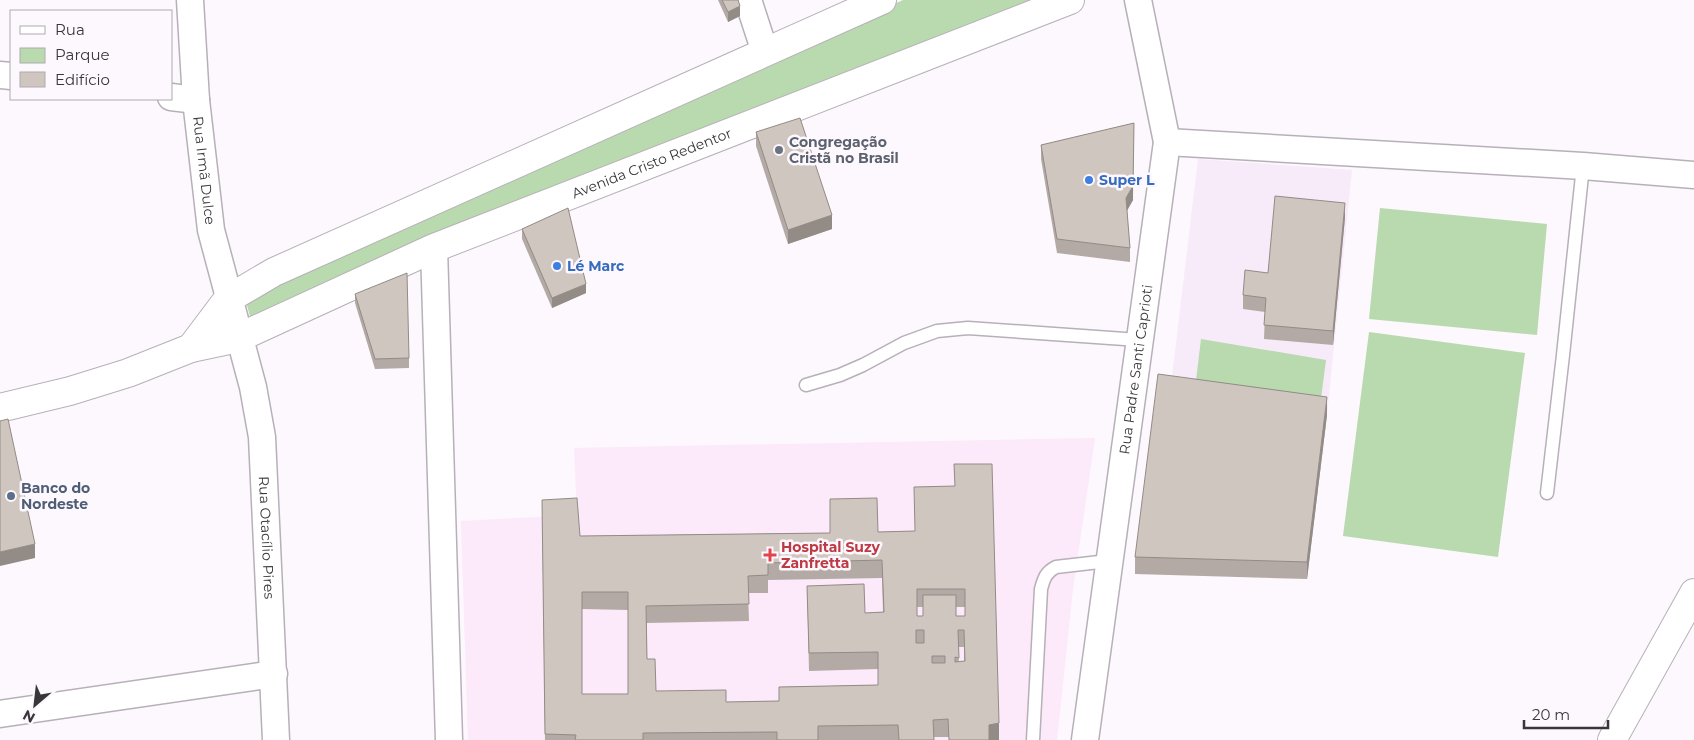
<svg xmlns="http://www.w3.org/2000/svg" width="1694" height="740" viewBox="0 0 1694 740" font-family="Montserrat,sans-serif">
  <rect width="100%" height="100%" fill="#fdf7fe"/>
  <polygon fill="#f7eaf9" points="1198,159 1352,170 1327,415 1170,394"/>
  <polygon fill="#fce9f9" points="1095,438 1073,589 1057,740 468,740 461,521 577,515 574,448"/>
  <g fill="#b9d9ae">
    <polygon points="903,0 1047,0 251,320 245,298"/>
    <polygon points="1380,208 1547,224 1537,335 1369,319"/>
    <polygon points="1369,332 1525,353 1498,557 1343,536"/>
    <polygon points="1201,339 1326,360 1319,414 1194,397"/>
  </g>
  <g fill="none" stroke-linecap="round" stroke-linejoin="round">
    <g stroke="#b7b0b8" stroke-width="15">
      <g id="lane">
        <polyline points="806,385 840,375 863,365 904,343 937,331 968,328 1139,340"/>
        <polyline points="1547,493 1563,355 1583,166"/>
        <path d="M1033,740L1041,589C1044,578 1046,572 1056,567L1108,561"/>
      </g>
    </g>
    <g stroke="#b7b0b8" stroke-width="29">
      <g id="street">
        <path id="s1" d="M190,0L196,100L211,230L253,387L262,437L276,740"/>
        <polyline points="748,0 765,52"/>
        <polyline points="0,75 11,76"/>
        <polyline points="171,97 196,100"/>
        <polyline points="1167,142 1583,166 1694,175"/>
        <polyline points="434,248 449,740"/>
        <polyline points="0,714 274,674"/>
        <path id="s2" d="M1085,740L1167,142L1138,0"/>
      </g>
    </g>
    <g stroke="#b7b0b8" stroke-width="30">
      <g id="secondary">
        <polyline points="191,348 228,299 274,272 882,0"/>
        <path id="s3" d="M0,408L70,391L128,373L191,348L238,338L434,248L1070,0"/>
        <polyline points="1612,740 1694,593"/>
      </g>
    </g>
    <use href="#lane" stroke="#fff" stroke-width="12"/>
    <use href="#street" stroke="#fff" stroke-width="26"/>
    <use href="#secondary" stroke="#fff" stroke-width="28"/>
  </g>
  <g fill="#b3aaa5" fill-rule="evenodd">
    <polygon points="718,0 738,0 740,16 728,22"/>
    <polygon points="1134,123 1133,200 1127,211 1130,248 1130,262 1057,253 1041,159 1041,145"/>
    <polygon points="756,132 832,229 788,244 756,146"/>
    <polygon points="1345,217 1333,345 1264,339 1265,312 1243,309 1243,295 1268,273"/>
    <polygon points="522,229 586,293 552,308 522,239"/>
    <polygon points="355,294 409,358 409,368 375,369 355,303"/>
    <polygon points="1327,415 1307,579 1135,574 1135,557"/>
    <path d="M954,464L999,740L948,737H934V740H545L542,500L580,536L830,533V499L878,532L915,531L955,486ZM882,578L883,612L865,613L807,586L809,671L878,669V685L779,687V701L726,702L656,691L647,659V623L749,621L748,593H768V580ZM917,607H923V616H917ZM956,607H965V616H956ZM582,609L628,610V694H582ZM958,647H964V661L959,662Z"/>
  </g>
  <g fill="#928b86">
    <polygon points="740,6 740,16 728,22 728,12"/>
    <polygon points="1133,186 1133,200 1126,212 1126,198"/>
    <polygon points="1345,203 1345,217 1333,345 1333,331"/>
    <polygon points="832,215 832,229 788,244 788,230"/>
    <polygon points="586,284 586,293 552,308 552,298"/>
    <polygon points="1327,397 1327,415 1307,579 1307,562"/>
    <polygon points="35,544 35,558 0,566 0,552"/>
    <polygon points="999,723 999,740 989,740 989,725"/>
  </g>
  <g fill="#d0c6c0" stroke="#928b86" fill-rule="evenodd">
    <polygon points="722,0 738,0 740,6 728,12"/>
    <polygon points="800,118 832,215 788,230 756,132"/>
    <polygon points="1134,123 1133,186 1126,198 1130,248 1057,239 1041,145"/>
    <polygon points="1275,196 1345,203 1333,331 1264,325 1266,298 1243,295 1245,270 1268,273"/>
    <polygon points="568,208 586,284 552,298 522,229"/>
    <polygon points="407,273 409,358 375,359 355,294"/>
    <polygon points="1158,374 1327,397 1307,562 1135,557"/>
    <polygon points="8,419 35,544 0,552 0,421"/>
    <path d="M954,464H992L999,723L989,725V740H949L948,719L933,720L934,740H899L898,725L818,726V740H777V732L643,733V740H575L576,735L545,734L542,500L577,498L580,536L830,533V499L877,498L878,532L915,531L914,487L955,486ZM882,560L884,612L865,613L864,584L807,586L809,653L878,652V685L779,687V701L726,702V690L656,691L655,659H647L646,606L749,604L748,576L768,575V563ZM917,589H965V616H956V595H923V616H917ZM582,592H628V694H582ZM916,630H924V643H916ZM958,630H964L965,661L955,662V657L959,658ZM932,656H945V663H932Z"/>
  </g>
  <circle fill="#6b7280" stroke="#fdf7fe" stroke-width="2" cx="779" cy="150" r="5"/>
  <g fill="#3f7fe0" stroke="#fdf7fe" stroke-width="2">
    <circle cx="1089" cy="180" r="5"/>
    <circle cx="557" cy="266" r="5"/>
  </g>
  <circle fill="#5c6f8a" stroke="#fdf7fe" stroke-width="2" cx="11" cy="496" r="5"/>
  <path fill="#e0444e" stroke="#fdf7fe" stroke-width="2" d="M767.5 547.5h5v5h5v5h-5v5h-5v-5h-5v-5h5z"/>
  <g text-anchor="middle" dominant-baseline="central" stroke-width="5" stroke-linejoin="round" paint-order="stroke">
    <g font-size="14" font-weight="bold" fill="#5b616d" stroke="#fdf7fe" text-anchor="start">
      <text x="789" y="142">Congregação<tspan x="789" dy="16">Cristã no Brasil</tspan></text>
    </g>
    <g font-size="14" fill="#39363a" stroke="#fdf7fe">
      <text stroke="none"><textPath href="#s3" startOffset="698">Avenida Cristo Redentor</textPath></text>
      <text stroke="none"><textPath href="#s1" startOffset="171">Rua Irmã Dulce</textPath></text>
      <text stroke="none"><textPath href="#s2" startOffset="374">Rua Padre Santi Caprioti</textPath></text>
      <text stroke="none"><textPath href="#s1" startOffset="545">Rua Otacílio Pires</textPath></text>
    </g>
    <g font-size="14" font-weight="bold" fill="#366cbe" stroke="#fdf7fe" text-anchor="start">
      <text x="1099" y="180">Super L</text>
      <text x="567" y="266">Lé Marc</text>
    </g>
    <g font-size="14" font-weight="bold" fill="#4e5e75" stroke="#fdf7fe" text-anchor="start">
      <text x="21" y="488">Banco do<tspan x="21" dy="16">Nordeste</tspan></text>
    </g>
    <g font-size="14" font-weight="bold" fill="#be3a42" stroke="#fdf7fe" text-anchor="start">
      <text x="781" y="547">Hospital Suzy<tspan x="781" dy="16">Zanfretta</tspan></text>
    </g>
  </g>
  <rect x="10" y="10" width="162" height="90" fill="#fdf7fe" stroke="#afaab0"/>
  <rect x="20" y="26" width="25" height="8" fill="#ffffff" stroke="#afaab0"/>
  <text x="55" y="35" font-size="15" fill="#39363a">Rua</text>
  <rect x="20" y="48" width="25" height="15" fill="#b9d9ae" stroke="#afaab0"/>
  <text x="55" y="60" font-size="15" fill="#39363a">Parque</text>
  <rect x="20" y="72" width="25" height="15" fill="#d0c6c0" stroke="#afaab0"/>
  <text x="55" y="85" font-size="15" fill="#39363a">Edifício</text>
  <g transform="translate(35 705) rotate(208)" stroke="#fdf7fe" stroke-width="4" paint-order="stroke">
  <path d="M0-4L9 19L0 12L-9 19Z" fill="#39363a"/>
  <text y="-8" font-size="14" font-weight="bold" text-anchor="middle" fill="#39363a">N</text>
  </g>
  <path d="M1524 720v8h84v-8" fill="none" stroke="#39363a" stroke-width="2.5"/>
  <text x="1532" y="720" font-size="15" fill="#39363a" stroke="#fdf7fe" stroke-width="4" paint-order="stroke">20 m</text>
</svg>
